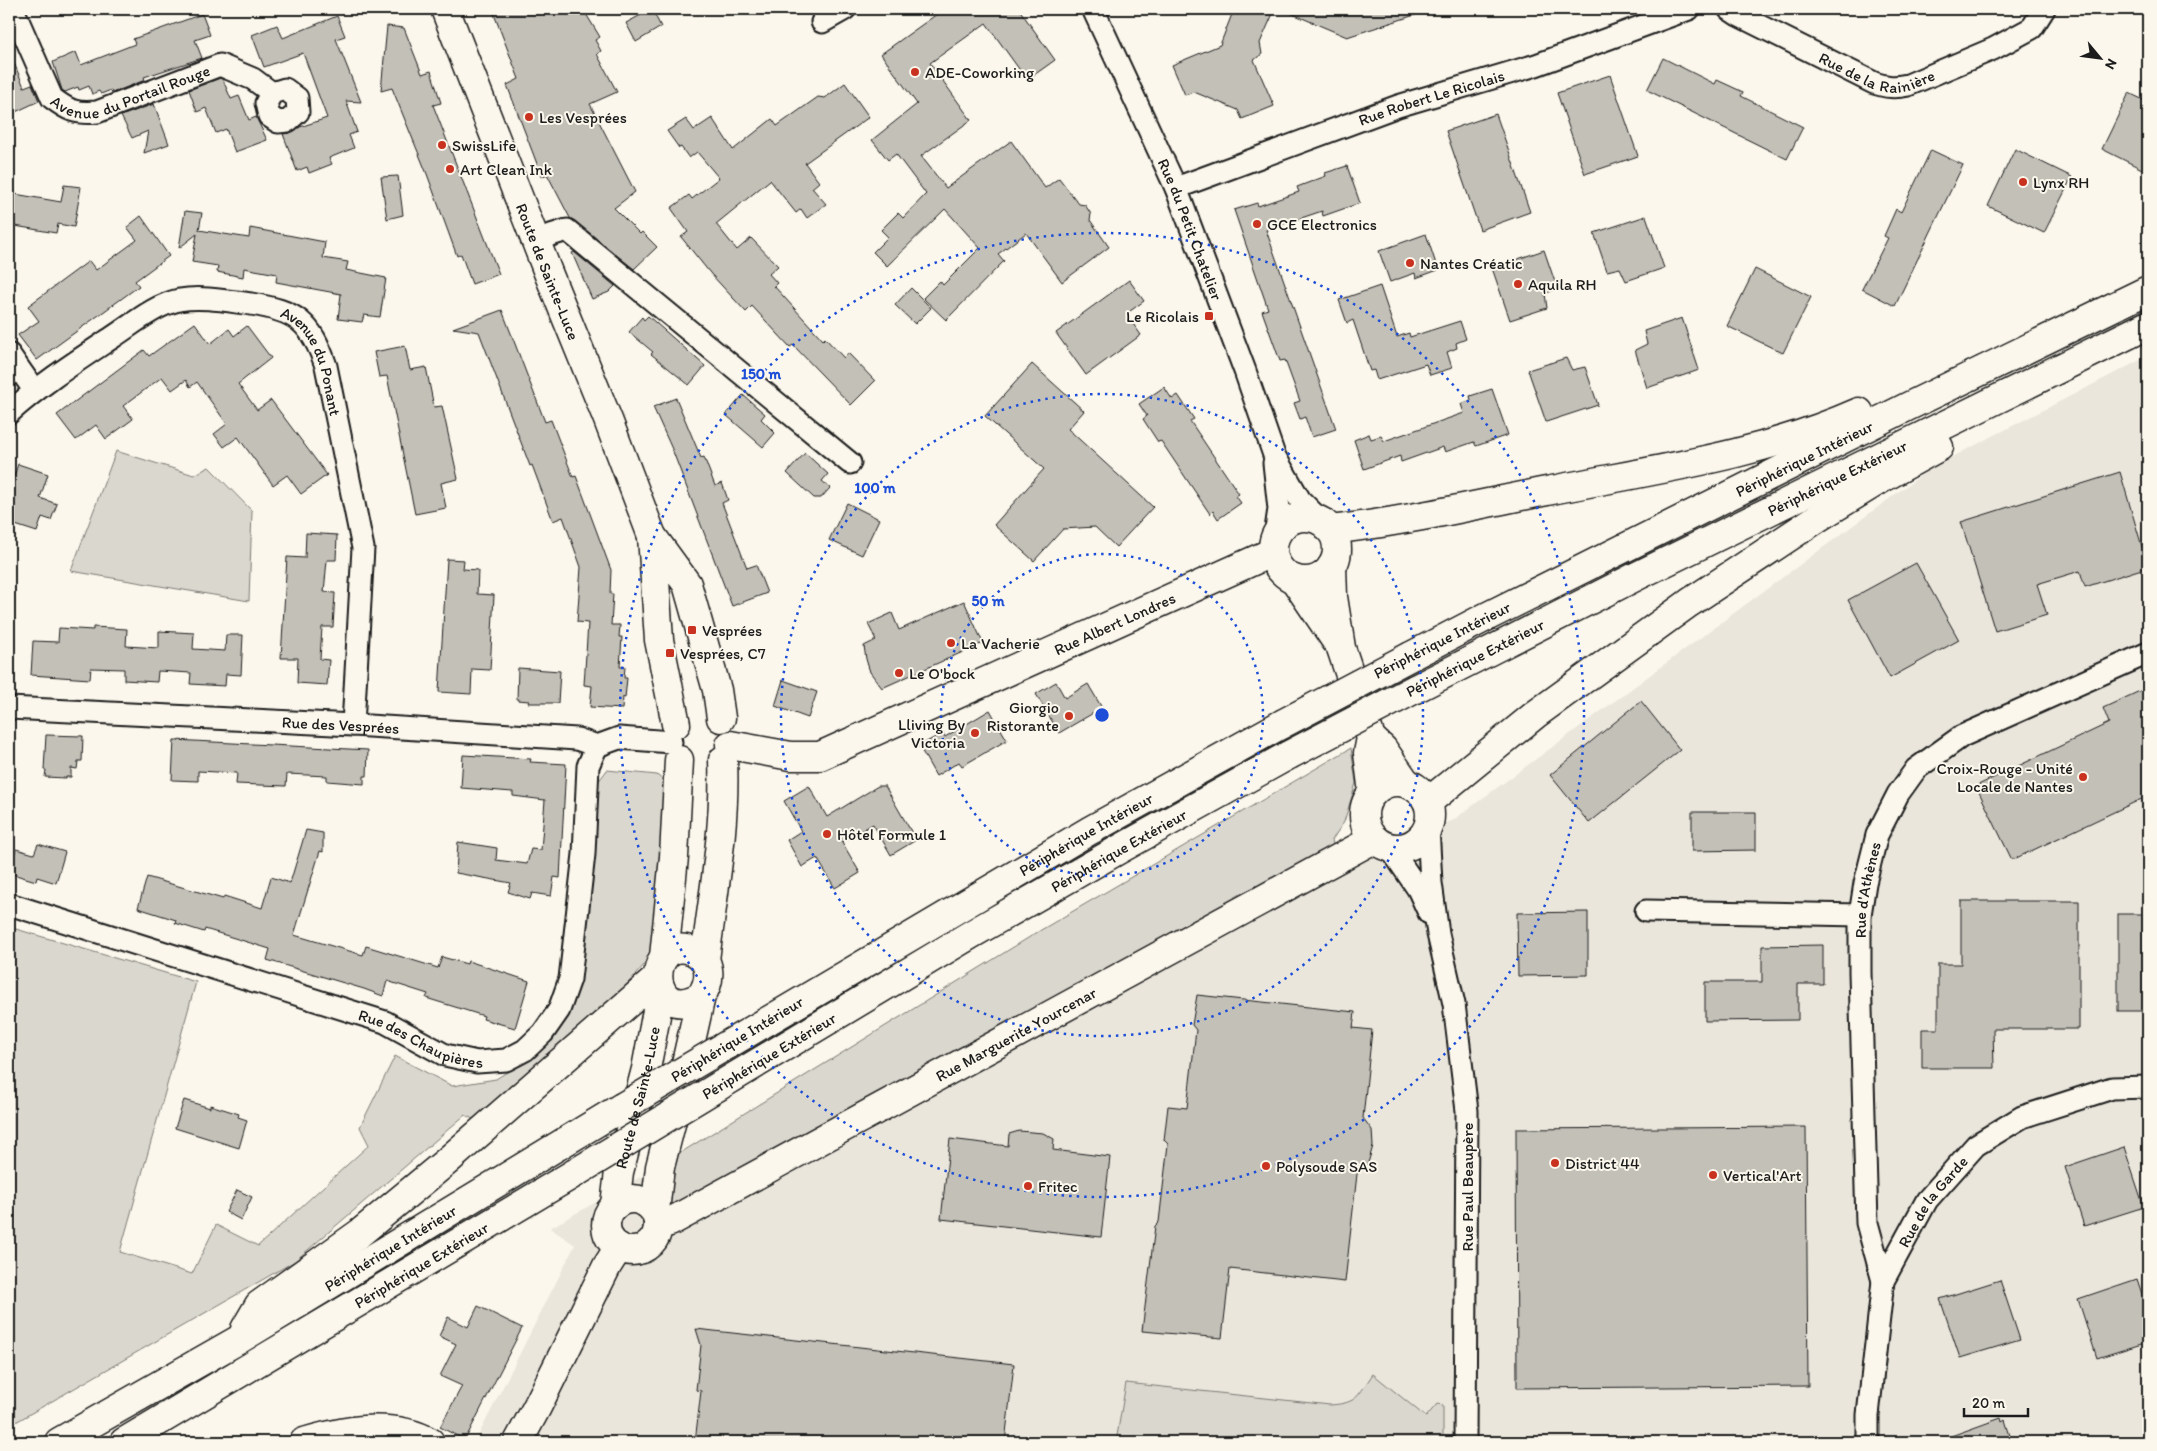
<svg xmlns="http://www.w3.org/2000/svg" width="2157" height="1451" viewBox="0 0 2157 1451" font-family="Itim,sans-serif">
  <rect width="100%" height="100%" fill="#fbf7ec"/>
  <filter id="ink" filterUnits="userSpaceOnUse"><feTurbulence type="fractalNoise" baseFrequency=".02" numOctaves="2"/><feDisplacementMap in="SourceGraphic" scale="10" xChannelSelector="R" yChannelSelector="G"/><feConvolveMatrix kernelMatrix="1 2 1 2 8 2 1 2 1" color-interpolation-filters="sRGB"/></filter>
  <g filter="url(#ink)">
    <polygon fill="#eae6dc" points="2148,356 2148,1442 475,1442 575,1245 550,1228 651,1171 1335,852 1452,821 1931,468"/>
    <g fill="#dad7ce" stroke="#7b7a75">
      <polygon points="116,451 194,475 209,467 252,511 249,601 71,571"/>
      <polygon points="1351,748 1356,783 1344,822 1332,840 1335,852 670,1211 651,1171 1041,930"/>
      <polygon points="607,770 657,775 666,783 650,958 608,1006 475,1120 465,1115 295,1261 9,1426 9,927 196,982 120,1252 192,1274 216,1225 258,1246 369,1145 360,1127 395,1056 452,1086 496,1079 535,1054 565,1012 598,782"/>
      <path d="M1373,1374L1426,1417L1437,1404L1443,1405V1442H1116L1126,1383L1330,1405C1359,1403 1357,1396 1373,1374Z"/>
    </g>
    <g fill="#c3c0b8" stroke="#1c1c1c">
      <polygon points="492,9 583,9 600,37 595,40 601,51 597,54 617,92 590,104 635,192 614,208 640,234 642,232 657,247 634,269 570,218 547,174 542,177 507,85 519,79"/>
      <polygon points="652,9 661,27 636,42 626,23"/>
      <polygon points="944,9 1019,9 1055,60 1027,80 986,23 930,63 971,120 921,156 946,188 1011,141 1045,188 1059,178 1079,204 1085,205 1091,214 1090,220 1109,247 1062,282 1026,233 998,254 1004,261 946,320 923,298 940,281 943,285 980,248 945,209 887,266 873,252 888,237 881,230 898,213 903,218 926,194 896,154 888,160 872,140 917,104 881,54"/>
      <polygon points="1234,9 1275,9 1260,43 1262,54 1254,60 1274,106 1242,119 1238,110 1194,92 1185,95 1172,65 1220,45"/>
      <polygon points="1281,9 1423,9 1424,12 1347,37"/>
      <polygon points="202,14 210,35 195,40 202,58 144,77 145,80 112,93 111,90 101,94 99,91 92,94 89,86 79,90 78,87 65,92 62,90 53,62 76,52 81,65 135,44 133,39"/>
      <polygon points="337,16 345,36 336,39 361,102 346,101 357,132 349,135 354,148 329,158 332,164 309,173 307,167 297,171 283,134 290,133 300,127 327,118 303,53 264,67 252,35 277,25 283,38"/>
      <polygon points="387,26 404,28 422,74 431,71 441,103 433,105 499,274 472,284 461,254 457,256 427,174 392,88 381,91"/>
      <polygon points="9,51 24,87 32,84 39,101 9,115"/>
      <polygon points="1663,58 1715,84 1717,80 1743,92 1741,96 1803,127 1787,159 1647,90"/>
      <polygon points="1610,75 1638,156 1585,174 1557,93"/>
      <polygon points="220,78 223,80 231,99 239,96 249,120 256,117 267,140 235,152 226,129 216,133 206,108 197,112 189,90"/>
      <polygon points="845,83 869,117 805,163 819,182 812,188 826,204 807,218 801,209 796,213 770,180 716,224 737,250 751,238 778,266 769,274 777,283 774,286 823,340 825,338 844,358 848,353 875,381 851,405 793,345 790,347 752,306 746,312 710,273 681,237 688,232 671,208 689,195 692,199 719,178 697,152 689,158 681,147 679,148 667,131 686,119 694,130 712,118 733,150 772,119 777,126 818,97 825,98"/>
      <polygon points="2129,93 2148,102 2148,172 2102,149"/>
      <polygon points="154,104 169,144 144,153 148,131 132,138 121,116"/>
      <polygon points="1496,114 1530,212 1480,230 1446,131"/>
      <polygon points="2015,149 2072,177 2044,233 1988,206"/>
      <polygon points="1931,150 1963,165 1895,306 1862,289 1888,238 1884,236 1896,209 1901,212"/>
      <polygon points="1347,166 1360,203 1323,216 1322,211 1266,230 1336,429 1312,437 1305,417 1300,419 1294,403 1300,401 1285,360 1280,361 1262,311 1268,309 1234,210 1257,203 1258,206 1299,192 1297,187 1326,176 1325,173"/>
      <polygon points="398,176 403,215 387,219 381,177"/>
      <polygon points="64,185 81,187 74,227 58,224 56,233 9,225 9,193 61,202"/>
      <polygon points="185,211 202,213 199,230 249,238 250,228 325,242 323,258 348,262 346,270 386,278 380,317 364,315 362,322 338,319 341,294 276,282 277,274 244,268 243,277 217,272 218,266 192,262 197,234 179,248"/>
      <polygon points="141,216 169,256 135,281 139,286 37,360 18,335 39,321 28,306 89,261 96,270 137,240 127,227"/>
      <polygon points="1646,216 1664,268 1626,281 1620,268 1607,271 1594,233"/>
      <polygon points="1426,234 1438,270 1416,278 1415,273 1390,282 1379,251"/>
      <polygon points="1544,250 1557,288 1545,294 1547,308 1510,320 1492,268"/>
      <polygon points="574,252 615,286 609,292 592,299 572,253"/>
      <polygon points="1755,269 1811,297 1783,353 1727,326"/>
      <polygon points="1129,280 1144,301 1126,314 1141,335 1086,375 1056,333"/>
      <polygon points="1380,286 1397,337 1409,333 1410,337 1460,321 1466,339 1456,343 1457,348 1447,352 1452,368 1430,375 1426,364 1377,380 1374,370 1370,371 1353,320 1347,323 1339,300"/>
      <polygon points="911,288 931,308 915,324 895,305"/>
      <polygon points="502,310 545,422 551,420 573,477 576,476 611,570 610,594 613,594 611,625 620,625 619,637 622,637 620,667 625,667 624,678 627,678 625,698 623,697 622,709 590,707 592,686 584,685 588,623 577,622 581,567 563,517 553,521 532,465 530,466 479,332 453,328"/>
      <polygon points="648,316 705,366 689,385 651,354 653,352 629,332 642,317 644,320"/>
      <polygon points="1682,318 1699,370 1647,388 1635,350 1647,344 1644,331"/>
      <polygon points="195,323 210,344 229,329 234,336 247,326 271,358 238,384 257,410 271,400 327,475 301,494 287,475 273,485 238,437 224,447 214,434 227,424 197,382 190,387 186,380 172,390 162,377 123,406 133,419 106,439 96,425 76,440 57,415 144,350 149,356"/>
      <polygon points="405,346 410,370 426,367 434,407 442,406 458,479 441,483 446,508 415,514 387,376 379,377 374,352"/>
      <polygon points="1566,358 1572,370 1585,367 1598,405 1546,422 1528,370"/>
      <polygon points="1032,364 1084,411 1068,429 1153,507 1116,547 1095,527 1063,529 1034,561 994,525 1044,469 985,416"/>
      <polygon points="1164,387 1172,399 1178,395 1194,419 1190,421 1239,494 1236,496 1241,503 1218,519 1213,511 1210,514 1161,441 1158,442 1143,419 1147,416 1139,404"/>
      <polygon points="1492,389 1508,435 1476,446 1474,442 1445,452 1443,447 1401,462 1400,456 1364,469 1354,440 1369,434 1371,439 1381,436 1384,441 1464,413 1461,404 1471,400 1470,396"/>
      <polygon points="743,395 765,414 761,419 775,433 763,447 726,415"/>
      <polygon points="676,398 701,458 704,457 715,486 722,483 728,500 722,503 747,568 756,565 767,593 732,606 672,449 653,407"/>
      <polygon points="805,453 828,474 822,481 830,488 821,498 814,498 787,473"/>
      <polygon points="18,464 48,474 40,498 57,504 51,520 42,517 37,532 9,523 9,492"/>
      <polygon points="2120,472 2148,567 2085,587 2080,571 2037,584 2047,615 1995,631 1961,522"/>
      <polygon points="847,503 879,519 862,555 829,540"/>
      <polygon points="306,533 337,535 336,560 327,560 324,592 335,593 333,627 322,627 320,659 329,660 327,685 297,683 298,658 281,658 287,557 305,558"/>
      <polygon points="447,559 464,560 463,569 478,570 477,594 494,595 490,670 472,669 471,694 439,692"/>
      <polygon points="1916,563 1959,640 1890,678 1848,600"/>
      <polygon points="964,601 983,643 882,688 870,672 866,659 864,646 876,640 868,624 892,613 899,630"/>
      <polygon points="93,627 127,629 126,646 159,648 159,631 194,633 193,649 225,651 226,635 243,635 241,675 226,674 225,686 190,684 191,673 158,671 157,682 124,680 124,669 91,668 90,679 31,675 33,641 58,642 59,628 93,630"/>
      <polygon points="518,668 560,671 558,703 528,703 529,701 517,700"/>
      <polygon points="783,680 817,692 808,718 775,706"/>
      <polygon points="1056,682 1065,698 1088,684 1102,708 1059,733 1036,694"/>
      <polygon points="2142,690 2148,703 2148,796 2012,860 1976,786 2109,723 2103,708"/>
      <polygon points="1641,701 1680,750 1589,823 1550,775"/>
      <polygon points="990,710 1007,740 962,766 959,762 936,776 919,746 943,733 945,737"/>
      <polygon points="46,735 83,736 82,761 78,761 77,769 71,768 71,777 66,777 66,778 45,777 46,770 44,770"/>
      <polygon points="174,740 368,750 367,776 364,776 364,784 327,781 327,776 287,774 286,786 236,784 237,773 198,771 198,781 172,780"/>
      <polygon points="463,755 531,759 530,762 566,764 560,878 554,877 551,896 532,893 530,899 508,892 511,883 456,873 458,842 497,848 496,860 527,864 531,849 541,850 545,800 513,796 513,792 461,788"/>
      <polygon points="809,786 827,817 878,786 885,786 916,840 891,855 873,824 842,842 860,873 835,888 817,858 802,867 787,840 801,831 784,801"/>
      <polygon points="1692,812 1756,812 1756,850 1692,851"/>
      <polygon points="306,830 323,833 323,852 320,851 294,935 363,955 366,946 438,968 442,957 467,964 468,961 529,981 515,1028 483,1019 484,1016 426,998 428,994 387,981 383,996 364,989 267,960 270,949 205,929 204,932 175,923 176,920 138,908 147,877 223,899 224,896 262,908 271,877 290,883"/>
      <polygon points="38,844 65,852 56,883 37,877 36,881 9,873 16,849 34,854"/>
      <polygon points="1961,901 2079,901 2079,1029 1993,1029 1994,1068 1922,1068 1922,1029 1938,1029 1938,964 1961,964"/>
      <polygon points="1588,912 1588,975 1518,976 1517,913"/>
      <rect x="2118" y="914" width="30" height="97"/>
      <polygon points="1823,945 1823,984 1798,984 1798,1020 1705,1021 1705,982 1762,982 1762,946"/>
      <polygon points="1197,995 1355,1012 1353,1028 1372,1030 1363,1118 1372,1130 1373,1146 1368,1163 1357,1174 1345,1282 1230,1269 1222,1338 1142,1331 1155,1226 1159,1222 1168,1144 1164,1140 1168,1106 1187,1108 1196,1030 1192,1025"/>
      <polygon points="184,1100 210,1108 210,1105 239,1114 238,1117 247,1120 239,1148 175,1128"/>
      <polygon points="1806,1127 1808,1386 1517,1388 1516,1129"/>
      <polygon points="1019,1131 1043,1133 1054,1139 1053,1150 1110,1157 1101,1237 941,1219 950,1139 1008,1146 1009,1134"/>
      <polygon points="2124,1147 2144,1207 2084,1226 2065,1167"/>
      <polygon points="237,1190 252,1197 241,1220 226,1212"/>
      <polygon points="2137,1279 2148,1312 2148,1342 2097,1358 2078,1299"/>
      <polygon points="2000,1280 2020,1340 1960,1358 1940,1299"/>
      <polygon points="478,1306 522,1328 465,1440 440,1427 462,1386 440,1376 456,1344 439,1336 448,1317 468,1327"/>
      <polygon points="696,1329 1014,1364 1005,1442 695,1442 701,1391 696,1390 701,1345"/>
      <polygon points="2001,1418 2002,1422 2005,1420 2012,1442 1941,1442 1940,1440"/>
    </g>
    <g fill="none" stroke-linecap="round" stroke-linejoin="round">
      <g stroke="#1c1c1c" stroke-width="25">
        <g id="minor">
          <path id="s1" d="M13,9L52,98C69,111 76,114 97,112L220,65L253,79L272,93L285,89L297,98L298,112L288,121L278,122L269,116L266,103L272,93"/>
          <path id="s2" d="M1093,9L1176,188L1245,371L1274,455L1300,500L1323,523"/>
          <path id="s3" d="M1729,9L1738,15L1874,83C1886,87 1895,88 1908,85L1993,49L2032,28L2044,9"/>
          <polyline points="822,22 845,9"/>
          <path id="s4" d="M1176,188L1398,106L1536,65L1689,9"/>
          <polyline points="535,240 567,230 850,463"/>
          <polyline points="9,354 34,390"/>
          <path id="s5" d="M9,413C41,384 77,361 113,337C133,324 155,305 179,300C203,296 227,301 251,304C297,311 311,322 326,366L363,548L353,725"/>
          <polyline points="1274,463 1279,509 1275,536"/>
          <path id="s6" d="M9,708L353,725L577,739L597,746L619,738L671,742"/>
          <polyline points="1428,826 1431,883 1438,934 1454,1004 1467,1111 1465,1442"/>
          <polyline points="1390,848 1418,889 1429,913"/>
          <path id="s7" d="M9,904L385,1022L445,1055L477,1062L506,1060L525,1050L543,1033L559,1010L570,979L584,854L588,766L597,746"/>
          <polyline points="1646,911 1860,915"/>
          <path id="s8" d="M1883,1281L1867,1223L1860,972V915L1865,883L1877,835L1898,794L1916,769L1962,736L2148,653"/>
          <path id="s9" d="M1868,1442V1415L1883,1281L1927,1200L1976,1145L2022,1117L2112,1088L2148,1087"/>
        </g>
      </g>
      <g stroke="#1c1c1c" stroke-width="31">
        <g id="tertiary">
          <path id="s10" d="M445,9L549,275L608,420L652,536L687,584L717,690L721,718"/>
          <circle cx="1305" cy="549" r="32"/>
          <polyline points="652,536 659,640 676,724"/>
          <polyline points="1332,566 1333,597 1341,648 1371,738 1368,753 1373,793"/>
          <polyline points="1294,579 1336,641"/>
          <polyline points="1371,738 1383,749 1407,784"/>
          <path id="s11" d="M730,745L791,756H820L1273,552"/>
          <circle cx="1397" cy="815" r="33"/>
          <polyline points="664,957 674,857 679,760"/>
          <path d="M705,960C713,894 726,827 723,760"/>
          <circle cx="632" cy="1225" r="26"/>
          <path id="s12" d="M615,1205L619,1172L646,1069L661,989"/>
          <path d="M655,1211L660,1167L682,1081L701,996C711,981 713,960 693,951C646,932 645,1027 701,996"/>
          <path id="s13" d="M658,1225L670,1222L1374,839"/>
          <polyline points="518,1442 537,1407 607,1266 619,1247"/>
        </g>
      </g>
      <g stroke="#1c1c1c" stroke-width="31">
        <g id="trunk">
          <path d="M1330,530C1404,522 1475,505 1547,491C1652,470 1760,456 1859,412"/>
          <path id="s14" d="M1411,656L1486,617L1907,407L2148,290"/>
          <path id="s15" d="M1415,689L1637,576L2148,325"/>
          <polyline points="1428,802 1536,714 1689,603 1819,517 1881,479 1939,447"/>
          <path id="s16" d="M766,1022L1089,831L1282,724"/>
          <path id="s17" d="M719,1086L970,935L1118,850L1289,755"/>
          <polyline points="245,1329 259,1305 360,1233 446,1162 657,978"/>
          <path id="s18" d="M59,1442L240,1339L622,1107"/>
          <path id="s19" d="M124,1442L575,1173"/>
          <path d="M304,1442C343,1430 393,1421 430,1442"/>
        </g>
      </g>
      <use href="#minor" stroke="#fbf7ec" stroke-width="21"/>
      <use href="#tertiary" stroke="#fbf7ec" stroke-width="28"/>
      <use href="#trunk" stroke="#fbf7ec" stroke-width="28"/>
      <g stroke="#1c1c1c" stroke-width="31" stroke-linecap="butt">
        <g id="trunk-bridge">
          <polyline points="1282,724 1411,656"/>
          <polyline points="1289,755 1415,689"/>
          <polyline points="622,1107 766,1022"/>
          <polyline points="575,1173 719,1086"/>
        </g>
      </g>
      <use href="#trunk-bridge" stroke="#fbf7ec" stroke-width="28"/>
    </g>
  </g>
  <g fill="none" stroke="#1d4ed8" stroke-width="2.5" stroke-dasharray="2.5 5">
    <circle cx="1102" cy="715" r="161"/>
    <circle cx="1102" cy="715" r="321"/>
    <circle cx="1102" cy="715" r="482"/>
  </g>
  <g fill="#c8321e" stroke="#fbf7ec" stroke-width="2">
    <circle cx="915" cy="72" r="5"/>
    <circle cx="529" cy="117" r="5"/>
    <circle cx="442" cy="145" r="5"/>
    <circle cx="450" cy="169" r="5"/>
    <circle cx="2023" cy="182" r="5"/>
    <circle cx="1257" cy="224" r="5"/>
    <circle cx="1410" cy="263" r="5"/>
    <circle cx="1518" cy="284" r="5"/>
    <rect x="1204" y="311" width="10" height="10" rx="2.5"/>
    <rect x="687" y="625" width="10" height="10" rx="2.5"/>
    <circle cx="951" cy="643" r="5"/>
    <rect x="665" y="648" width="10" height="10" rx="2.5"/>
    <circle cx="899" cy="673" r="5"/>
    <circle cx="1069" cy="716" r="5"/>
    <circle cx="975" cy="733" r="5"/>
    <circle cx="2083" cy="777" r="5"/>
    <circle cx="827" cy="834" r="5"/>
    <circle cx="1555" cy="1163" r="5"/>
    <circle cx="1266" cy="1166" r="5"/>
    <circle cx="1713" cy="1175" r="5"/>
    <circle cx="1028" cy="1186" r="5"/>
  </g>
  <g text-anchor="middle" dominant-baseline="central" stroke-width="4" stroke-linejoin="round" paint-order="stroke">
    <g font-size="16" fill="#1c1c1c" stroke="#fbf7ec">
      <text stroke="none"><textPath href="#s3" startOffset="164">Rue de la Rainière</textPath></text>
      <text stroke="none"><textPath href="#s1" startOffset="182">Avenue du Portail Rouge</textPath></text>
      <text stroke="none"><textPath href="#s4" startOffset="271">Rue Robert Le Ricolais</textPath></text>
      <text stroke="none"><textPath href="#s2" startOffset="241">Rue du Petit Chatelier</textPath></text>
      <text stroke="none"><textPath href="#s10" startOffset="282">Route de Sainte-Luce</textPath></text>
      <text stroke="none"><textPath href="#s5" startOffset="371">Avenue du Ponant</textPath></text>
      <text stroke="none"><textPath href="#s14" startOffset="440">Périphérique Intérieur</textPath></text>
      <text stroke="none"><textPath href="#s15" startOffset="472">Périphérique Extérieur</textPath></text>
      <text stroke="none"><textPath href="#s11" startOffset="414">Rue Albert Londres</textPath></text>
      <text transform="translate(1442 640) rotate(-27)">Périphérique Intérieur</text>
      <text transform="translate(1475 658) rotate(-27)">Périphérique Extérieur</text>
      <text stroke="none"><textPath href="#s6" startOffset="332">Rue des Vesprées</textPath></text>
      <text stroke="none"><textPath href="#s16" startOffset="371">Périphérique Intérieur</textPath></text>
      <text stroke="none"><textPath href="#s17" startOffset="464">Périphérique Extérieur</textPath></text>
      <text stroke="none"><textPath href="#s8" startOffset="394">Rue d'Athènes</textPath></text>
      <text stroke="none"><textPath href="#s13" startOffset="406">Rue Marguerite Yourcenar</textPath></text>
      <text stroke="none"><textPath href="#s7" startOffset="434">Rue des Chaupières</textPath></text>
      <text transform="translate(737 1039) rotate(-31)">Périphérique Intérieur</text>
      <text transform="translate(769 1056) rotate(-31)">Périphérique Extérieur</text>
      <text stroke="none"><textPath href="#s12" startOffset="110">Route de Sainte-Luce</textPath></text>
      <text transform="translate(1467 1187) rotate(-90)">Rue Paul Beaupère</text>
      <text stroke="none"><textPath href="#s9" startOffset="256">Rue de la Garde</textPath></text>
      <text stroke="none"><textPath href="#s18" startOffset="384">Périphérique Intérieur</textPath></text>
      <text stroke="none"><textPath href="#s19" startOffset="346">Périphérique Extérieur</textPath></text>
    </g>
    <g font-size="16" fill="#1c1c1c" stroke="#fbf7ec" text-anchor="start">
      <text x="925" y="72">ADE-Coworking</text>
      <text x="539" y="117">Les Vesprées</text>
      <text x="452" y="145">SwissLife</text>
      <text x="460" y="169">Art Clean Ink</text>
      <text x="2033" y="182">Lynx RH</text>
      <text x="1267" y="224">GCE Electronics</text>
      <text x="1420" y="263">Nantes Créatic</text>
      <text x="1528" y="284">Aquila RH</text>
      <text x="1199" y="316" text-anchor="end">Le Ricolais</text>
      <text x="702" y="630">Vesprées</text>
      <text x="961" y="643">La Vacherie</text>
      <text x="680" y="653">Vesprées, C7</text>
      <text x="909" y="673">Le O'bock</text>
      <text x="1059" y="707" text-anchor="end">Giorgio<tspan x="1059" dy="18">Ristorante</tspan></text>
      <text x="965" y="724" text-anchor="end">Lliving By<tspan x="965" dy="18">Victoria</tspan></text>
      <text x="2073" y="768" text-anchor="end">Croix-Rouge - Unité<tspan x="2073" dy="18">Locale de Nantes</tspan></text>
      <text x="837" y="834">Hôtel Formule 1</text>
      <text x="1565" y="1163">District 44</text>
      <text x="1276" y="1166">Polysoude SAS</text>
      <text x="1723" y="1175">Vertical'Art</text>
      <text x="1038" y="1186">Fritec</text>
    </g>
  </g>
  <circle cx="1102" cy="715" r="8" fill="#1d4ed8" stroke="#fbf7ec" stroke-width="2.5"/>
  <g font-size="15" text-anchor="middle" font-weight="bold" fill="#1d4ed8" stroke="#fbf7ec" stroke-width="4" stroke-linejoin="round" paint-order="stroke">
    <text x="761" y="379">150 m</text>
    <text x="875" y="493">100 m</text>
    <text x="988" y="606">50 m</text>
  </g>
  <rect width="2157" height="1451" fill="none" stroke="#fbf7ec" stroke-width="30"/>
  <rect x="15" y="15" width="2127" height="1421" fill="none" stroke="#1c1c1c" stroke-width="2" filter="url(#ink)"/>
  <g transform="translate(2100 58) rotate(119)" stroke="#fbf7ec" stroke-width="4" paint-order="stroke">
  <path d="M0-4L9 19L0 12L-9 19Z" fill="#1c1c1c"/>
  <text y="-8" font-size="14" font-weight="bold" text-anchor="middle" fill="#1c1c1c">N</text>
  </g>
  <path d="M1964 1408v8h64v-8" fill="none" stroke="#1c1c1c" stroke-width="2.5"/>
  <text x="1972" y="1408" font-size="15" fill="#1c1c1c" stroke="#fbf7ec" stroke-width="4" paint-order="stroke">20 m</text>
</svg>
